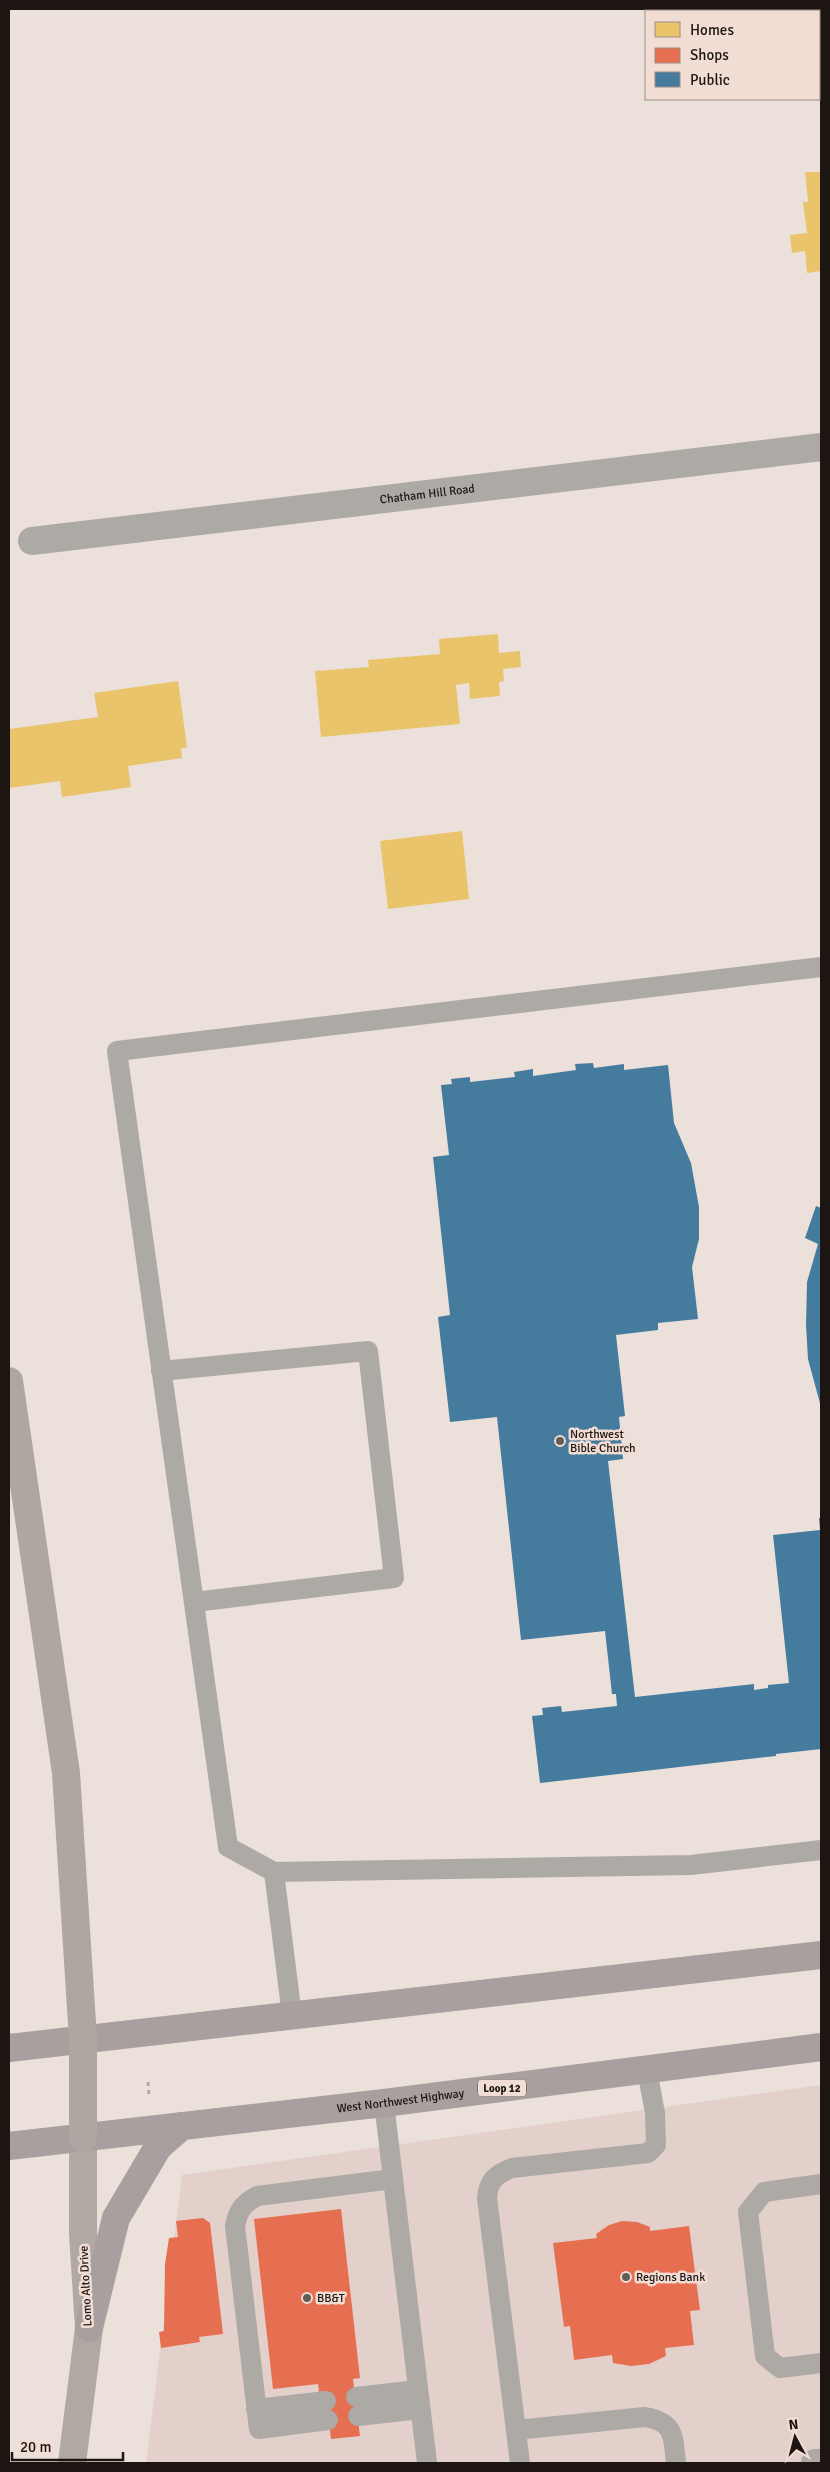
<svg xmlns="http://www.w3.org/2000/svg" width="830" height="2472" viewBox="0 0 830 2472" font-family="Signika,sans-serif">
  <rect width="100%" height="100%" fill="#ebe0da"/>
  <polygon fill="#e3d0ca" points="821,2085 821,2463 146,2463 182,2175"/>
  <g fill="#e9c46a">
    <polygon points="805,172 821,172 821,271 807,273 805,251 792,253 790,235 807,233 803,202 808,202"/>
    <polygon points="498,634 499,653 520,651 521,667 503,669 504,681 499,682 500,696 470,699 469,683 456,685 460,724 321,737 315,671 369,667 368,660 440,654 439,639"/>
    <polygon points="178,681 187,747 181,749 182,758 128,766 131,787 62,797 60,781 9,788 9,729 98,717 94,693"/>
    <polygon points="462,831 469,899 388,909 380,841"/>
  </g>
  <g fill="#e76f51">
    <polygon points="341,2209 360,2378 353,2379 360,2436 331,2439 325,2391 319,2392 318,2384 273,2389 254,2219"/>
    <polygon points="203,2218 210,2223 223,2334 199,2337 200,2342 161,2348 159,2332 164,2331 165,2264 169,2238 178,2237 176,2221"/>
    <polygon points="622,2221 637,2222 650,2227 650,2231 689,2226 700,2310 690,2311 694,2345 665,2348 666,2356 649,2364 631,2366 613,2363 612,2355 574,2360 570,2326 564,2327 553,2243 597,2238 596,2234 609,2225"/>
  </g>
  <g fill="#457b9d">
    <polygon points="593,1063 594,1068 624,1064 624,1070 668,1065 674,1123 691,1163 699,1207 699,1239 692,1267 698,1319 658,1323 658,1330 616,1335 625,1416 619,1417 623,1459 608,1461 635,1697 754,1684 754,1690 768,1688 768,1685 789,1683 773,1535 820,1530 819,1518 821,1518 821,1749 776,1754 776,1756 540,1783 532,1716 543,1715 542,1708 561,1706 562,1712 617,1706 616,1694 612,1694 605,1631 521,1640 497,1417 450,1422 438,1317 450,1315 433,1157 449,1155 441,1085 452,1084 451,1079 470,1077 470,1082 515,1077 514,1072 533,1069 533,1076 576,1070 575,1064"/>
    <polygon points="816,1206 821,1208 821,1407 808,1359 806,1325 807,1282 818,1244 805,1238"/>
  </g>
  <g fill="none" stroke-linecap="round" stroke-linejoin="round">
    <polyline stroke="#aea9a4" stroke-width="3" stroke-dasharray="4 4" stroke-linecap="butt" points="148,2082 149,2096"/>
    <g stroke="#ada9a4" stroke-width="20">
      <polyline points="821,967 117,1051 228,1847 274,1872 691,1865 821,1850"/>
      <polyline points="161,1371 368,1351 394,1578 194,1602"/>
      <polyline points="274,1872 292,2016"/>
      <polyline points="384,2103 427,2463"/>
      <polyline points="821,2184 764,2192 748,2212 765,2356 780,2368 821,2363"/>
      <polyline points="356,2397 418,2390"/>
      <polyline points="256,2409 326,2401"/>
      <polyline points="358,2416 420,2409"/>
      <path d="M328,2420L259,2429L235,2226C238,2210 243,2204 257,2196L393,2179"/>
      <path d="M516,2430L645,2417C675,2422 673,2436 676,2463"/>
      <path d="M520,2463L487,2198C488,2181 496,2174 512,2168L648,2153L656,2145L655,2113L647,2070"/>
    </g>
    <path stroke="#ada9a4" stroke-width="28" id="s1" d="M32,541L821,447"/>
    <g stroke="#afa8a3" stroke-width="28">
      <polyline points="72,2463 89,2328 83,2233 83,2138"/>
      <polyline points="815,2463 821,2463"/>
    </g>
    <g stroke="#a7a09e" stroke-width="28">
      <polyline points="9,2048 821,1955"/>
      <path id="s2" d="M9,2146L384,2103L821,2047"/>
      <polyline points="89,2328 116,2218 158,2147 182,2126"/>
    </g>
    <polyline stroke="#ada6a1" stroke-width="28" points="9,1381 66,1773 83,2039 83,2138"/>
  </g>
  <g fill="#645c58" stroke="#f1ddd4" stroke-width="2">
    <circle cx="560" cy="1441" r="5"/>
    <circle cx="626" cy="2277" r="5"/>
    <circle cx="307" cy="2298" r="5"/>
  </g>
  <g text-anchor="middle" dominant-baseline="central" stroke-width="5" stroke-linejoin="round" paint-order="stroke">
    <rect fill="#f1ddd4" stroke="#5c514c" stroke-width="1" x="478" y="2079.5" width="48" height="17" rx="4"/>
    <g font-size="11" font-weight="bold" fill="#1c1512">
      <text x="502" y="2088">Loop 12</text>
    </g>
    <g font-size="12" fill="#1c1512" stroke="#f1ddd4">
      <text stroke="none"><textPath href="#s1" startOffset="398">Chatham Hill Road</textPath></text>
      <text stroke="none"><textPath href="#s2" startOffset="394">West Northwest Highway</textPath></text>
      <text transform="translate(86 2286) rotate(-93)">Lomo Alto Drive</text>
    </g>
    <g font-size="12" fill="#1c1512" stroke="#f1ddd4" text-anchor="start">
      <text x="570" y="1434">Northwest<tspan x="570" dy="14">Bible Church</tspan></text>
      <text x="636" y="2277">Regions Bank</text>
      <text x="317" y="2298">BB&amp;T</text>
    </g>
  </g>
  <rect width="830" height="2472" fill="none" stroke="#1c1512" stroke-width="20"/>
  <rect x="645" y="10" width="175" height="90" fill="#f1ddd4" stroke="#9c8d86"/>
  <rect x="655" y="22" width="25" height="15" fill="#e9c46a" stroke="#9c8d86"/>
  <text x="690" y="35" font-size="15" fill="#1c1512">Homes</text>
  <rect x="655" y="48" width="25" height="15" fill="#e76f51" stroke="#9c8d86"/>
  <text x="690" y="60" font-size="15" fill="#1c1512">Shops</text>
  <rect x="655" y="72" width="25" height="15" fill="#457b9d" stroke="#9c8d86"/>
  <text x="690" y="85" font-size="15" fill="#1c1512">Public</text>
  <g transform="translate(795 2437) rotate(353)" stroke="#f1ddd4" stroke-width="4" paint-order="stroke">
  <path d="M0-4L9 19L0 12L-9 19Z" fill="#1c1512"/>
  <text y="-8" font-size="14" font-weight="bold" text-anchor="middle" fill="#1c1512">N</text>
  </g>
  <path d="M12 2452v8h111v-8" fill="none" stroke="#1c1512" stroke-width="2.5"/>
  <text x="20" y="2452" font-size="15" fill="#1c1512" stroke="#f1ddd4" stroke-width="4" paint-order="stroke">20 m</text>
</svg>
